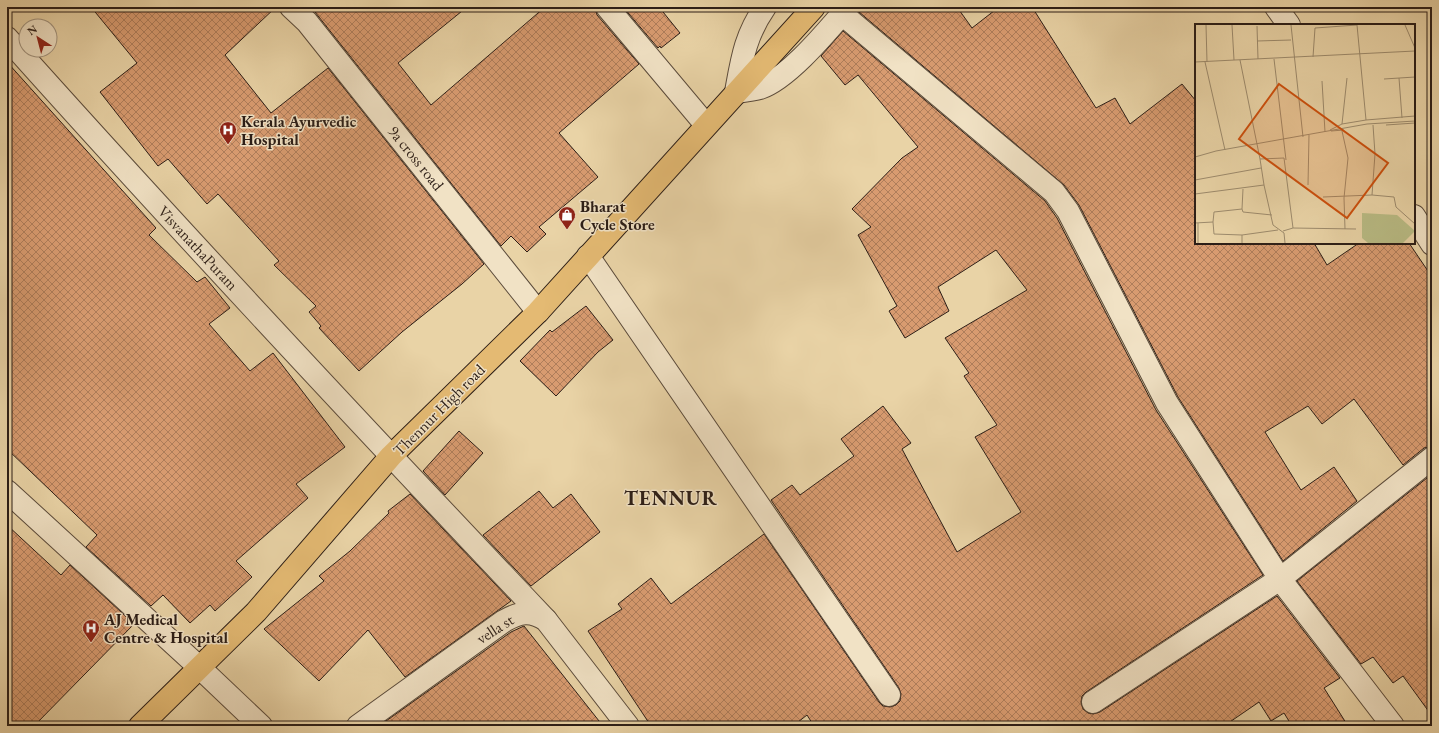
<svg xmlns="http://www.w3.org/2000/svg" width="1439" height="733" viewBox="0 0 1439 733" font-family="'EB Garamond',serif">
  <defs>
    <pattern id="building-cross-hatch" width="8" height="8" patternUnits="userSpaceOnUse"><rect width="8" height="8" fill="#d89b70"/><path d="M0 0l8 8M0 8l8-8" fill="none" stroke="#af7e5b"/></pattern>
  </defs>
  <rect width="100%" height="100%" fill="#e9d3a6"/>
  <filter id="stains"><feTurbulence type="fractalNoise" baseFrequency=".005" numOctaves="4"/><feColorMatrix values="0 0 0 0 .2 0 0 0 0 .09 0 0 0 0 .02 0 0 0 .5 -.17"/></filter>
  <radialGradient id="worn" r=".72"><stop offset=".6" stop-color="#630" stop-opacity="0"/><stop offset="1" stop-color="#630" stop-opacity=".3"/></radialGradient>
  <g fill="url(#building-cross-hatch)" stroke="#2c1e17">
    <polygon points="91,7 276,7 225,55 271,113 328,68 484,264 462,284 402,332 359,371 319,328 321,326 309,312 316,306 274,265 279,261 218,194 207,204 168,159 158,166 100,92 137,63"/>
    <polygon points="311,7 467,7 398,63 431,105 545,7 595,7 597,15 639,64 559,133 598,177 539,227 546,234 527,252 511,236 501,246"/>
    <polygon points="623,7 659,7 680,33 661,48 660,46 658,48"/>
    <polygon points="865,7 957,7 972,28 999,7 1032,7 1096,108 1115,98 1130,124 1182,84 1196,101 1196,243 1314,243 1327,265 1359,243 1409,243 1432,277 1432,446 1424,448 1403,465 1354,399 1322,424 1308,406 1265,432 1301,490 1334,467 1357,501 1283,561 1178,397 1079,205 1064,185 859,12"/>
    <polygon points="843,31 1045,201 1057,218 1156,410 1263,575 1086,692 1082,696 1081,702 1083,709 1088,713 1093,714 1100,712 1277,596 1340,678 1324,688 1348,726 1292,726 1284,713 1271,721 1259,702 1224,726 814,726 807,715 793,726 651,726 588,631 622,609 618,604 651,578 671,604 764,534 879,702 883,706 890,707 896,705 900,701 901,694 899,688 771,500 792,485 800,495 854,456 841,439 883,406 911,443 902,449 957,552 1021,512 975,437 997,425 964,376 969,373 945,338 1027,290 996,250 938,287 949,311 905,338 889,311 897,306 858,235 871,227 852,209 902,158 918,147 858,75 845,85 821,56"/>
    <polygon points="7,62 156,228 149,235 197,282 205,277 230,308 209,324 250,371 273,353 345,447 296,484 308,498 236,561 252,577 215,611 210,605 190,623 163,595 151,606 86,547 97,535 7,449"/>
    <polygon points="586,306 613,340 598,352 556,396 520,361 550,330 552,332"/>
    <polygon points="459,431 483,453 445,495 423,471"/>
    <polygon points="1432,474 1432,716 1403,676 1393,683 1373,657 1361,664 1297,581"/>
    <polygon points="539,491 553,508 571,494 600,532 531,586 483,535"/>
    <polygon points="410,494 511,601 405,677 368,630 319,681 264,629 324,581 319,576 350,551 389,513 388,511"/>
    <polygon points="7,525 61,575 70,565 134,624 34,726 14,726 7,719"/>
    <polygon points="524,626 603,726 379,726 511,632"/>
  </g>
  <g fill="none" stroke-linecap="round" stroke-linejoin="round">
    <g stroke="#5b4b3b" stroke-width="24">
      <g id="minor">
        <polyline points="291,7 307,22 538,312"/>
        <polyline points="607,7 706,125"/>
        <path d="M765,7C745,36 742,59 736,92C744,91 753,90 760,88C789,78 828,30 848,7"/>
        <polyline points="1276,7 1289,25"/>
        <polyline points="842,14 1054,192 1068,211 1167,403 1280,579 1393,726"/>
        <path d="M7,38C183,235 364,428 546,620"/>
        <polyline points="1414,216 1432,244"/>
        <polyline points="588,256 889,695"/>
        <polyline points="7,491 200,668 261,726"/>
        <polyline points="1093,702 1280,579 1432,458"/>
        <path d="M358,726L504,621C520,612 530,610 546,620L628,726"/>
      </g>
    </g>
    <g stroke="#2c1e17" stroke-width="24">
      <polyline id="major" points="140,726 256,612 391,456 538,312 814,7"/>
    </g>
    <use href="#minor" stroke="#f1e2c5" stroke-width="22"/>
    <use href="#major" stroke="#e4ba73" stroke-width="22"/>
  </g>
  <defs>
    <g id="hospital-pin" transform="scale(0.9)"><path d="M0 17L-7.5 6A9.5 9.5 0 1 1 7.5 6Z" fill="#8f2418" stroke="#f1e2c5"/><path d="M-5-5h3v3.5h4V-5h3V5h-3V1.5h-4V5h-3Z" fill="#fff"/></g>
    <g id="shop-pin" transform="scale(0.9)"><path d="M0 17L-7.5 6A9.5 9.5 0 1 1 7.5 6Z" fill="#8f2418" stroke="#f1e2c5"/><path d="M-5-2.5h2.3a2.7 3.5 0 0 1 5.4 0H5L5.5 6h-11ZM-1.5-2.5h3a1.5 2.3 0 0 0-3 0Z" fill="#fff"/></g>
  </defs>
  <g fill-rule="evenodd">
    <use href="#hospital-pin" x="228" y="130"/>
    <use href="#shop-pin" x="567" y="215"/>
    <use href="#hospital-pin" x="91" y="628"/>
  </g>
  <g text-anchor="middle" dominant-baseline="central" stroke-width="3" stroke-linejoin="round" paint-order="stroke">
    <g font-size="16" font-weight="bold" fill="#2c1e17" stroke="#f1e2c5" text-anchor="start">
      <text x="241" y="121">Kerala Ayurvedic<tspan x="241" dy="18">Hospital</tspan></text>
      <text x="580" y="206">Bharat<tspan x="580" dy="18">Cycle Store</tspan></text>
      <text x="104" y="619">AJ Medical<tspan x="104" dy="18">Centre &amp; Hospital</tspan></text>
    </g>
    <g font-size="16" fill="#2c1e17" stroke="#f1e2c5">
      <text transform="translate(416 158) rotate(51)">9a cross road</text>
      <text transform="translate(198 248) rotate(47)">VisvanathaPuram</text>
      <text transform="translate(439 410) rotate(-45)">Thennur High road</text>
      <text transform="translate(495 629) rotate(-33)">vella st</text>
    </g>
    <g font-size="20" font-weight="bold" letter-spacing="1" fill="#2c1e17" stroke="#f1e2c5">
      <text x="671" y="498">TENNUR</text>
    </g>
  </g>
  <g transform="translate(1195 24)">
    <rect width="220" height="220" fill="#e9d3a6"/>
    <path d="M167,189L202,191L220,207L208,219H173L167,214Z" fill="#b9bc85"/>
    <path fill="none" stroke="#9d8b6d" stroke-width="1" d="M11,1L12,38M37,1L39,36M96,1L108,113M162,1L171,96M210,1L220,24M62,2L63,35M62,17L96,16M118,33L120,4L162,1M79,35L91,136M45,36L65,135M0,38L220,27M10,38L30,126M204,54L207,94M189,55L220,53M127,57L130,108M147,100L152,54M191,101L220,99M135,106L147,100L171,96L220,92M136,107L149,106M147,107L153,134L149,174L150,205M0,133L21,127L172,100L220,97M0,156L66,144M69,161L78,201L89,209L90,219M113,161L114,111M0,170L69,161L65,135L89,134L98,204M177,171L199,173L201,183L220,200M128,173L177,171L180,130L178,101M47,185L48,188L77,191M18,198L19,210L47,211M0,199L18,198L19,188L47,185L48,165M3,199V219M88,207L98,204L161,205M47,219V211L83,206"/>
    <path fill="#cc500e" fill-opacity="0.15" stroke="#cc500e" stroke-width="2" d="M84,60L193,139L152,194L44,115Z"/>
    <rect width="220" height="220" fill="none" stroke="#2c1e17" stroke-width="2"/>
  </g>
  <rect width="1439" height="733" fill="none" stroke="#e9d3a6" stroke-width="24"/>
  <rect x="8" y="8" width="1423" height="717" fill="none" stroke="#2c1e17" stroke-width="2"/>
  <rect x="12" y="12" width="1415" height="709" fill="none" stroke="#2c1e17"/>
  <g transform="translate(38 38) rotate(324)"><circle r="19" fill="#f1e2c5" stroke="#a2947f"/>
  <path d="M0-3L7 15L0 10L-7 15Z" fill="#8f2418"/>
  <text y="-6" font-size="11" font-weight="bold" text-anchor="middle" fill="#2c1e17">N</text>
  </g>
  <rect width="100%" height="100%" filter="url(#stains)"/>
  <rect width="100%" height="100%" fill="url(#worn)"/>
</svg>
